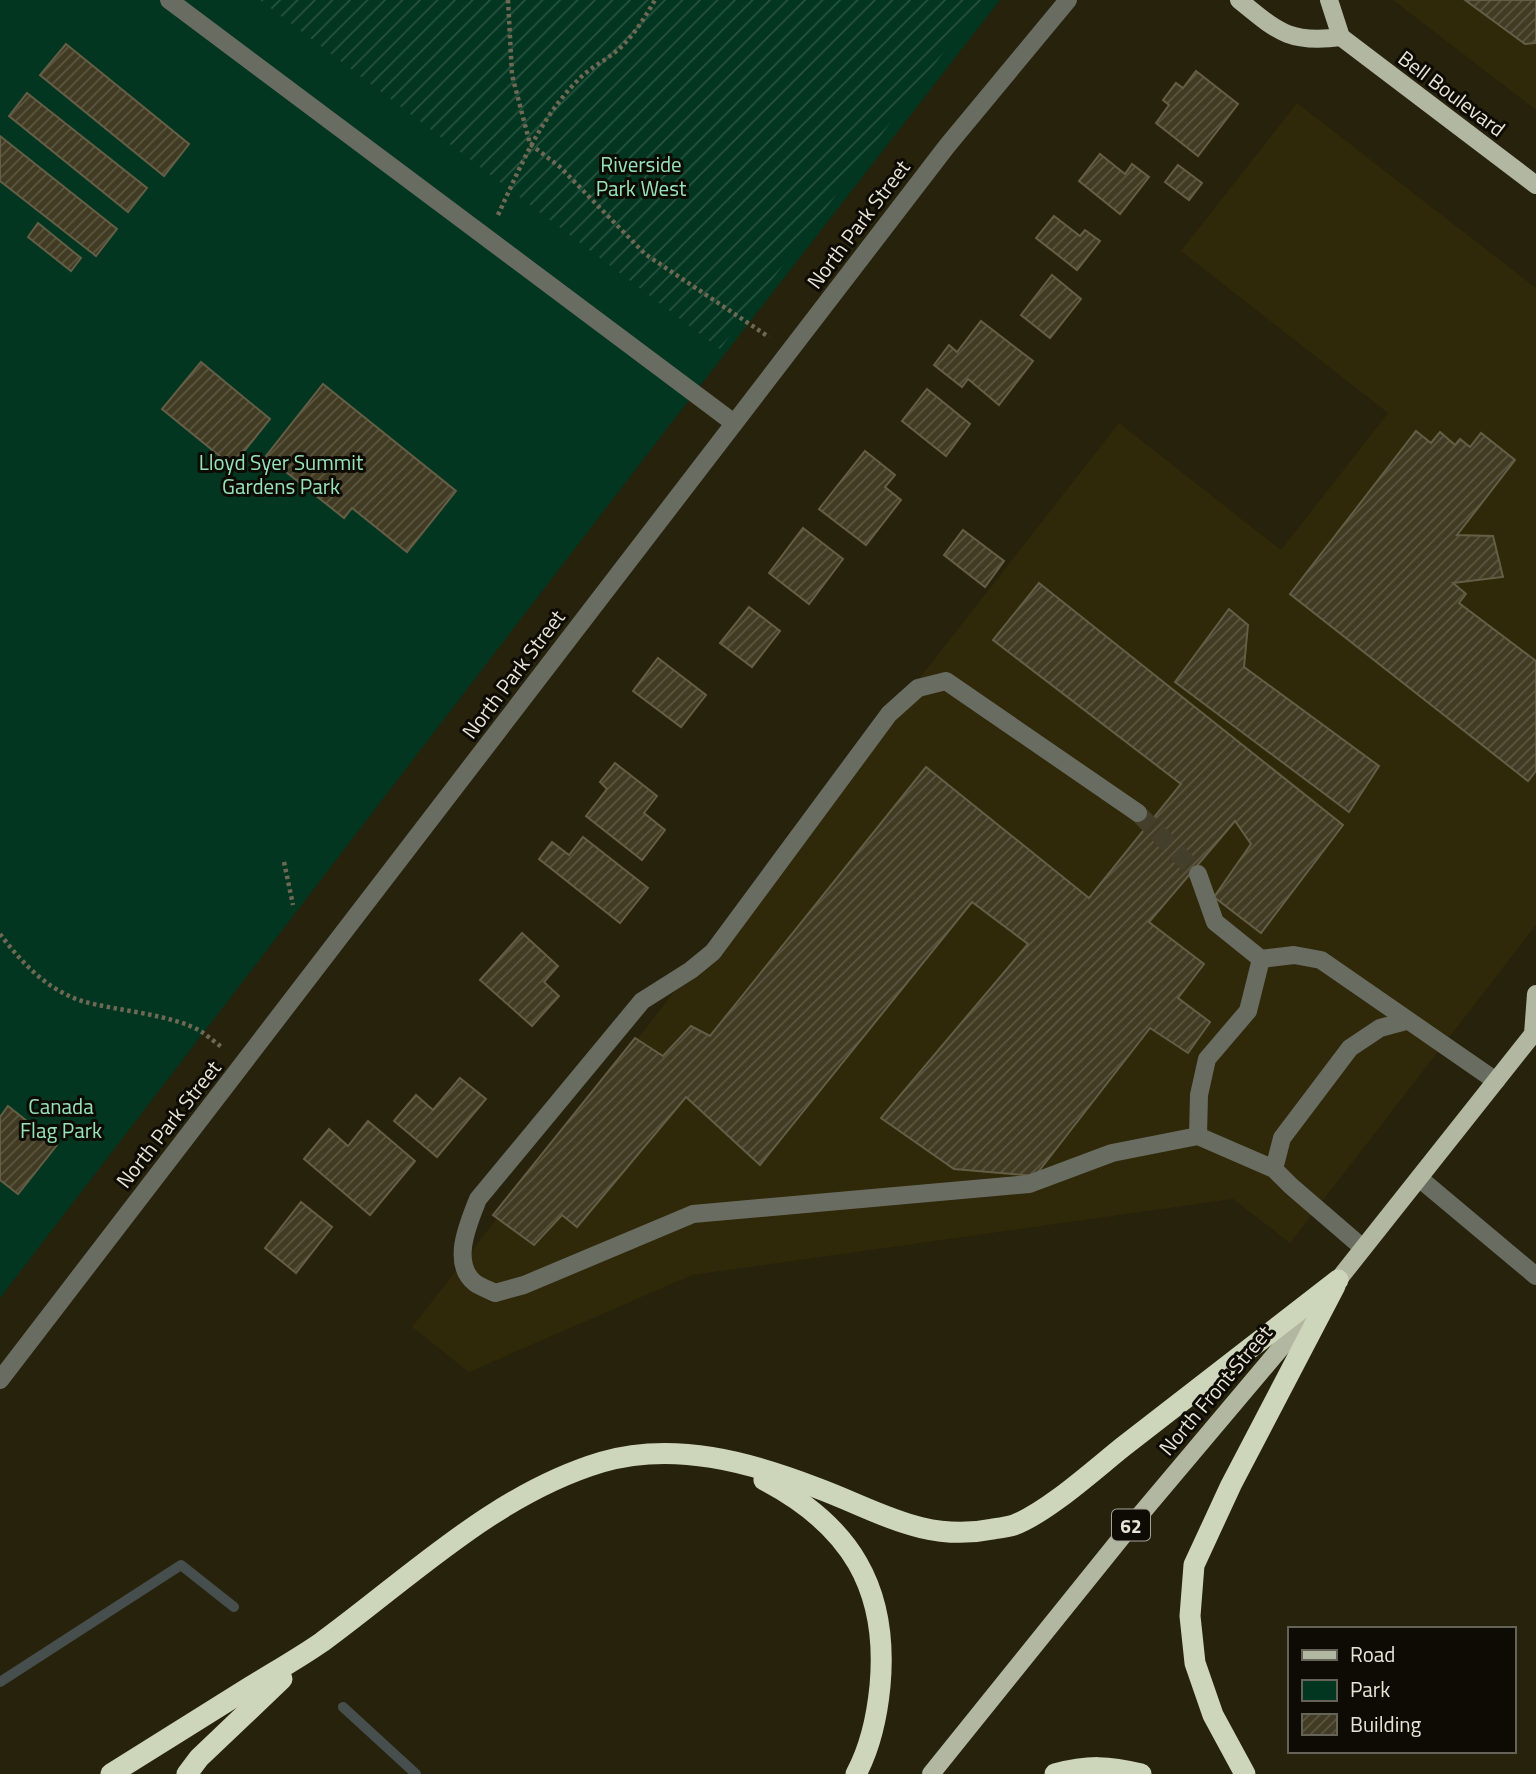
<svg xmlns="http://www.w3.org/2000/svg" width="1536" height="1774" viewBox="0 0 1536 1774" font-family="'Titillium Web',sans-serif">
  <defs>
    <pattern id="garden-furrows" width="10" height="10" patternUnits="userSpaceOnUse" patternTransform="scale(1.75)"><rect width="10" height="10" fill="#023620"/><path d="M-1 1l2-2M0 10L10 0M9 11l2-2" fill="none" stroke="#275340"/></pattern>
    <pattern id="building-hatch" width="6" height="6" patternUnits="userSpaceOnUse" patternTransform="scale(1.75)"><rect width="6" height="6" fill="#413b24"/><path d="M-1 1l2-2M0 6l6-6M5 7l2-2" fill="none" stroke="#5c5743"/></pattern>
  </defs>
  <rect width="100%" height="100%" fill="#27220b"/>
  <g fill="#2f2809">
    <polygon points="1393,0 1536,0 1536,110"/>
    <polygon points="1297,103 1536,288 1536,925 1290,1243 1233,1199 692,1275 469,1372 412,1327 1119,423 1281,550 1388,413 1181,251"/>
  </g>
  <polygon fill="#023620" points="0,0 1000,0 672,422 0,1298"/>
  <polygon fill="url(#garden-furrows)" points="260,0 983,0 720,349"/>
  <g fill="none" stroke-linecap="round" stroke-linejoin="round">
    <g stroke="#464e4e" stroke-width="10">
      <polyline points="0,1682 181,1565 234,1607"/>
      <polyline points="343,1707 416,1774"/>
    </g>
  </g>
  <g fill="url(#building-hatch)" stroke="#645e46" stroke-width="2">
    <polygon points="1465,0 1536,0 1536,43 1525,44"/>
    <polygon points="66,44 189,144 164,176 40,75"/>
    <polygon points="1196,71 1238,104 1198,156 1156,123 1169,105 1163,100 1176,83 1183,88"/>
    <polygon points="27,93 147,188 128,212 9,116"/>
    <polygon points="0,136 117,229 96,256 0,181"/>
    <polygon points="1100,154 1125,174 1132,164 1149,177 1120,214 1079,181"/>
    <polygon points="1178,165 1202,183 1189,200 1165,182"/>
    <polygon points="1054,216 1080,236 1085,230 1100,241 1077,270 1036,238"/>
    <polygon points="38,223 81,258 71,271 28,237"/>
    <polygon points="1052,275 1081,299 1050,338 1021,315"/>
    <polygon points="981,321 1033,361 999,405 968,379 962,387 934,365 949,345 957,352"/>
    <polygon points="201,362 270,419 232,466 162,409"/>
    <polygon points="323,384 456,491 407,552 352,508 344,518 266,456"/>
    <polygon points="927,389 970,424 946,456 902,421"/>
    <polygon points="1416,431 1431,443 1440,432 1455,445 1460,439 1470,447 1481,433 1515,460 1457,535 1493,536 1503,577 1453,583 1466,594 1459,603 1536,661 1536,771 1528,781 1290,594"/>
    <polygon points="865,451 895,475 885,487 901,500 866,545 819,509"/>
    <polygon points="803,528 843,559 809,604 769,573"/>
    <polygon points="963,530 1004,561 985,587 944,555"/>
    <polygon points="1039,583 1343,825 1261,933 1214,897 1251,844 1235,821 1149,922 1204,964 1178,998 1210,1022 1188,1053 1150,1028 1035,1176 954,1169 881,1118 1028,944 972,902 760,1165 686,1097 577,1227 562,1215 534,1245 493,1215 635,1038 663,1056 691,1026 710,1036 926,767 1089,898 1181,784 993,640"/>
    <polygon points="749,607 780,631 752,667 720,643"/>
    <polygon points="1229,609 1248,625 1244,667 1379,766 1349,812 1175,682"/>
    <polygon points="658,658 706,695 681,727 633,691"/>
    <polygon points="615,763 657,796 644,813 665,830 642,860 586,816 607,789 600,782"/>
    <polygon points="583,837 648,888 620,923 539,859 552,842 569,855"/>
    <polygon points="522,933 558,966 544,982 559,996 532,1026 480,980"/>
    <polygon points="460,1078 486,1099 437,1157 394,1121 416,1095 433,1110"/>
    <polygon points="8,1106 57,1145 18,1194 0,1180 0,1117"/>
    <polygon points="368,1121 415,1161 370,1215 304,1159 329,1129 348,1146"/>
    <polygon points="301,1202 332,1227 296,1273 265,1248"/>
  </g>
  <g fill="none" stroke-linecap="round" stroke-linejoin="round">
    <polyline stroke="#443f2a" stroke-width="18" stroke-dasharray="18 9" stroke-linecap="butt" points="1138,813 1198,874"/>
    <g stroke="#6d6955" stroke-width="4.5" stroke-dasharray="3.5 3.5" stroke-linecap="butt">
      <polyline points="508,0 512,75 530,144 560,167 645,254 769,337"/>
      <path d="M498,215C521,165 541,116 581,77C593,66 608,59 620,48C635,34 645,17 655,0"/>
      <polyline points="284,862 293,905"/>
      <path d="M0,934C21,962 47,990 82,1001C116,1011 173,1014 202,1032C209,1037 216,1043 223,1048"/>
    </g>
    <g stroke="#696c61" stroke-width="18">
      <polyline points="169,0 734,423"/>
      <path d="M1138,813L946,681L918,688L889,714L713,952L691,970L642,1001L478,1199C469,1222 450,1263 475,1283C481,1287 489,1290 495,1293L524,1285L693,1214L1029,1184L1112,1153L1198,1136L1274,1169L1291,1186L1363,1248"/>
      <polyline points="1198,874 1215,922 1261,959 1294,955 1321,960 1496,1081"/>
      <polyline points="1198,1136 1199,1095 1207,1059 1248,1011 1261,959"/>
      <polyline points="1274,1169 1282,1138 1350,1048 1380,1028 1406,1021"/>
      <polyline points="1419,1178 1536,1276"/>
      <polyline points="0,1380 947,146 1068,0"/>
    </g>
    <g stroke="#b1b7a0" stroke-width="18">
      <path d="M1239,0C1277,31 1289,44 1341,37"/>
      <polyline points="1329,0 1341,37 1536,185"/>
      <polyline points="931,1774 1129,1528 1338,1280 1533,1034 1536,994"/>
    </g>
    <g stroke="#cdd5ba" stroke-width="21">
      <path d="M764,1480C850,1525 889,1588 880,1686C877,1717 871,1746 856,1774"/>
      <path d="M111,1774C157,1745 204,1716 250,1687C274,1672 299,1658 322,1642C411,1577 495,1494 602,1462C674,1441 750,1462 817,1488C879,1511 925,1543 993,1529C1000,1528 1008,1527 1014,1525C1048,1512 1095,1469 1124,1446C1195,1391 1266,1336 1338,1280"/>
      <polyline points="187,1774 199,1758 282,1679"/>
      <path d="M1055,1774C1088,1765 1109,1766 1141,1774"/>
      <polyline points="1245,1774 1213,1715 1195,1663 1190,1616 1194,1565 1231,1485 1335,1286"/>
    </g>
  </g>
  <g text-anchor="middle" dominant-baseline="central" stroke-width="6" stroke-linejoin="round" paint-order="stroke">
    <rect fill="#0d0b04" stroke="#a6a498" stroke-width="2" x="1112" y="1509.5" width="38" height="31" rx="5"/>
    <g font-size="19" font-weight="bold" fill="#e8e5d7">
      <text x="1131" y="1525">62</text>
    </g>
    <g font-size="21" fill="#e8e5d7" stroke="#0d0b04">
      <text transform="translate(1452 93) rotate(37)">Bell Boulevard</text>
      <text transform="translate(858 224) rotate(-53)">North Park Street</text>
      <text transform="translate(513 674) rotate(-53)">North Park Street</text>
      <text transform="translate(168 1124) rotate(-52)">North Park Street</text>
      <text transform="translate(1215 1390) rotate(-50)">North Front Street</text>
    </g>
    <g font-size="21" fill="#97e3b9" stroke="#0d0b04">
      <text x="641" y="164">Riverside<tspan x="641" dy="24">Park West</tspan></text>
      <text x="281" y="462">Lloyd Syer Summit<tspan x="281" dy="24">Gardens Park</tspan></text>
      <text x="61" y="1106">Canada<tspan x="61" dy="24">Flag Park</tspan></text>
    </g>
  </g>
  <rect x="1288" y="1627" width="228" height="126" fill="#0d0b04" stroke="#656258" stroke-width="2"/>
  <rect x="1302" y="1650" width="35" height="10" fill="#b1b7a0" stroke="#656258" stroke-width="2"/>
  <text x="1350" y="1662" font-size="21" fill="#e8e5d7">Road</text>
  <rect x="1302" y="1680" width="35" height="21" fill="#023620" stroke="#656258" stroke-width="2"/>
  <text x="1350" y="1697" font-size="21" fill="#e8e5d7">Park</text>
  <rect x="1302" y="1714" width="35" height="21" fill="url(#building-hatch)" stroke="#656258" stroke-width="2"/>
  <text x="1350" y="1732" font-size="21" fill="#e8e5d7">Building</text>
</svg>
